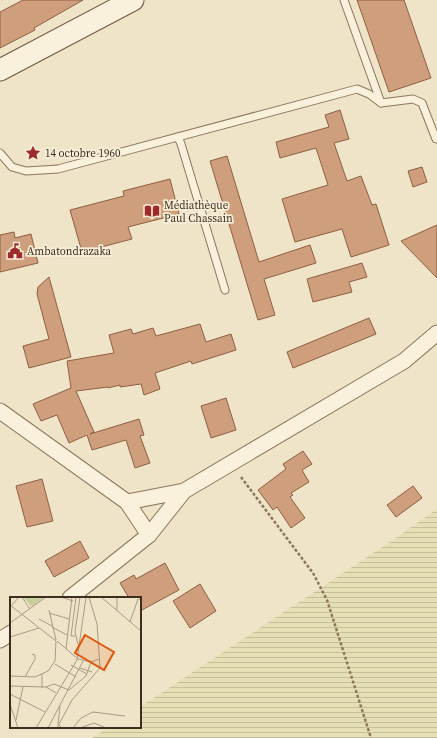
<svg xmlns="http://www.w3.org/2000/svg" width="437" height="738" viewBox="0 0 437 738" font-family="'Source Serif 4',serif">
  <defs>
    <pattern id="farmland-rules" width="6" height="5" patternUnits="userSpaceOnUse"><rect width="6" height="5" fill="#e6deb5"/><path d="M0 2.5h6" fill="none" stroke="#c6bf9b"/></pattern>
  </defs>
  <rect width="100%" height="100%" fill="#f0e4c8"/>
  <polygon fill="url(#farmland-rules)" points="437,509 437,738 92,738 109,727 140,727 140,707 390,542"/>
  <g fill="#cf9f7d" stroke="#8d5f41">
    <polygon points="23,0 83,0 34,28 35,30 0,48 0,12"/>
    <polygon points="357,0 404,0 431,78 389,92"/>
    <polygon points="340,110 349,139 334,143 347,181 361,176 372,205 376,204 389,245 351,257 342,229 295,242 282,199 328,185 316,148 280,158 276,142 329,127 325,115"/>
    <polygon points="227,156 259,262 310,245 316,263 264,279 275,315 258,320 210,161"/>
    <polygon points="422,167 427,182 413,187 408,171"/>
    <polygon points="170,179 179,214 128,227 132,239 82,252 70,210 124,196 123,191"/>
    <polygon points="437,225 437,278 401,241"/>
    <polygon points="14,232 15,238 31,234 38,263 0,272 0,235"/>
    <polygon points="362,263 367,277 349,282 352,292 313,302 307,279"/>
    <polygon points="49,277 71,357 29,368 23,346 49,339 37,294 38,287"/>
    <polygon points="369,318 376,334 293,368 287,352"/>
    <polygon points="200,324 206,342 231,334 236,350 192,364 191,361 155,373 160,389 144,395 141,384 120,387 120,385 108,388 108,387 76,391 94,432 90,434 139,419 144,435 140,436 150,463 135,468 126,440 92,450 87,435 69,443 57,415 41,421 33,404 71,388 67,361 114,353 109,335 131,329 133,334 153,328 156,336"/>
    <polygon points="226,398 236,430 211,438 201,406"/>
    <polygon points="303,451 312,464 302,470 309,482 291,493 293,495 290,497 305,518 291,528 277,507 273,510 258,490 286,469 283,464"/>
    <polygon points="42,479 53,521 27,527 16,486"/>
    <polygon points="413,486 422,498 396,517 387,505"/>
    <polygon points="80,541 89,558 54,577 45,561"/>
    <polygon points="165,563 179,590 140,611 140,598 129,598 120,583 134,575 136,579"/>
    <polygon points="200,584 216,611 190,628 173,601"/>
  </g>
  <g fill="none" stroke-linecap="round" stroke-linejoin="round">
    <g stroke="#8d765c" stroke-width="9">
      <g id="lane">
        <polyline points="344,0 381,103"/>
        <polyline points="178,137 181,144 225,290"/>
        <polyline points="0,153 12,167 26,171 58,169 357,89 369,94 381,103 413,99 422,103 436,139"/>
      </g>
    </g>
    <g stroke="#8d765c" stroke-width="17">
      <g id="street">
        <polyline points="0,411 127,502 149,535"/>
        <polyline points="127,502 184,491"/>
        <polyline points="70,598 149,535 184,491 404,361 437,333"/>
        <polyline points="0,640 11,633"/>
      </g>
    </g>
    <g stroke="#6f573f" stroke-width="23">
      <polyline id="secondary" points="0,70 133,0"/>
    </g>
    <polyline stroke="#8d765c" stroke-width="2.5" stroke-dasharray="3 2" stroke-linecap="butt" points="241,477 313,573 327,600 371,738"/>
    <use href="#lane" stroke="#faf1dc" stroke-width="7"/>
    <use href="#street" stroke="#faf1dc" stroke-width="15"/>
    <use href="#secondary" stroke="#faf1dc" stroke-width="21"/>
  </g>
  <defs>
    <g id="sight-bare" transform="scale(1.2)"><path d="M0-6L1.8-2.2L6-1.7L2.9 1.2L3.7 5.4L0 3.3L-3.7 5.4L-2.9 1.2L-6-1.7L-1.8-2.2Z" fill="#9e2a2b" stroke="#f7eed8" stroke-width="2.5" paint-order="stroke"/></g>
    <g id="library-bare" transform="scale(1.2)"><path d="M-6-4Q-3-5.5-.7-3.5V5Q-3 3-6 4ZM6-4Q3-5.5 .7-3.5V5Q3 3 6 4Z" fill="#9e2a2b" stroke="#f7eed8" stroke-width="2.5" paint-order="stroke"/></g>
    <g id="civic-bare" transform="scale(1.2)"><path d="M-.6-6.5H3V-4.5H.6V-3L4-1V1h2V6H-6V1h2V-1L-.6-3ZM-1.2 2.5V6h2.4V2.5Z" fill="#9e2a2b" stroke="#f7eed8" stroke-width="2.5" paint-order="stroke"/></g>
  </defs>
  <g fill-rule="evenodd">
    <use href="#sight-bare" x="33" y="153"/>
    <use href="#library-bare" x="152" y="211"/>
    <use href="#civic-bare" x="15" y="251"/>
  </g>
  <g text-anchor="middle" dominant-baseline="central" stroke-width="3.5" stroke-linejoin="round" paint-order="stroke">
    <g font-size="11" fill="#3d2e20" stroke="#f7eed8" text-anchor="start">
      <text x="45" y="153">14 octobre 1960</text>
      <text x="164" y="205">Médiathèque<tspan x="164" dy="13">Paul Chassain</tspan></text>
      <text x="27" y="251">Ambatondrazaka</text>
    </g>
  </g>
  <g transform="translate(10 597)">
    <rect width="131" height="131" fill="#f0e4c8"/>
    <path d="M13,0H34L22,10Z" fill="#c9cf9b"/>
    <path fill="none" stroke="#a89b85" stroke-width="1" d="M12,0L20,12M51,0L63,4M91,0L131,34M107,0V14M0,8L46,44M1,9L9,0M39,13L46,43M39,16L59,22M29,22L42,29M120,25L128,2H131M0,26L36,0M42,30L57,38M65,39H61L66,0M0,40L29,31M47,44L68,62L81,65L89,62M68,47L65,35L70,0M56,52L62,0M45,67L66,80M61,68L77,77M70,71L82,75M0,79L25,80L38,74L45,64L46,44M15,80L25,62V58L22,57M0,89L36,90L46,96M36,90L44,87L59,93L76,79L81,65M32,91V77M0,97L35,115M0,107L8,131M50,109L48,127L52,131M6,123L13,90M26,131L67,63L76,0M38,131L73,64M47,131L62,103L90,71L87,27L79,0M63,131L71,121L83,115L115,119M70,131L84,126L96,131"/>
    <path fill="#df570d" fill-opacity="0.15" stroke="#df570d" stroke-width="2" d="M75,38L104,55L94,73L65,56Z"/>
    <rect width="131" height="131" fill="none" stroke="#3d2e20" stroke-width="2"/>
  </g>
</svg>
